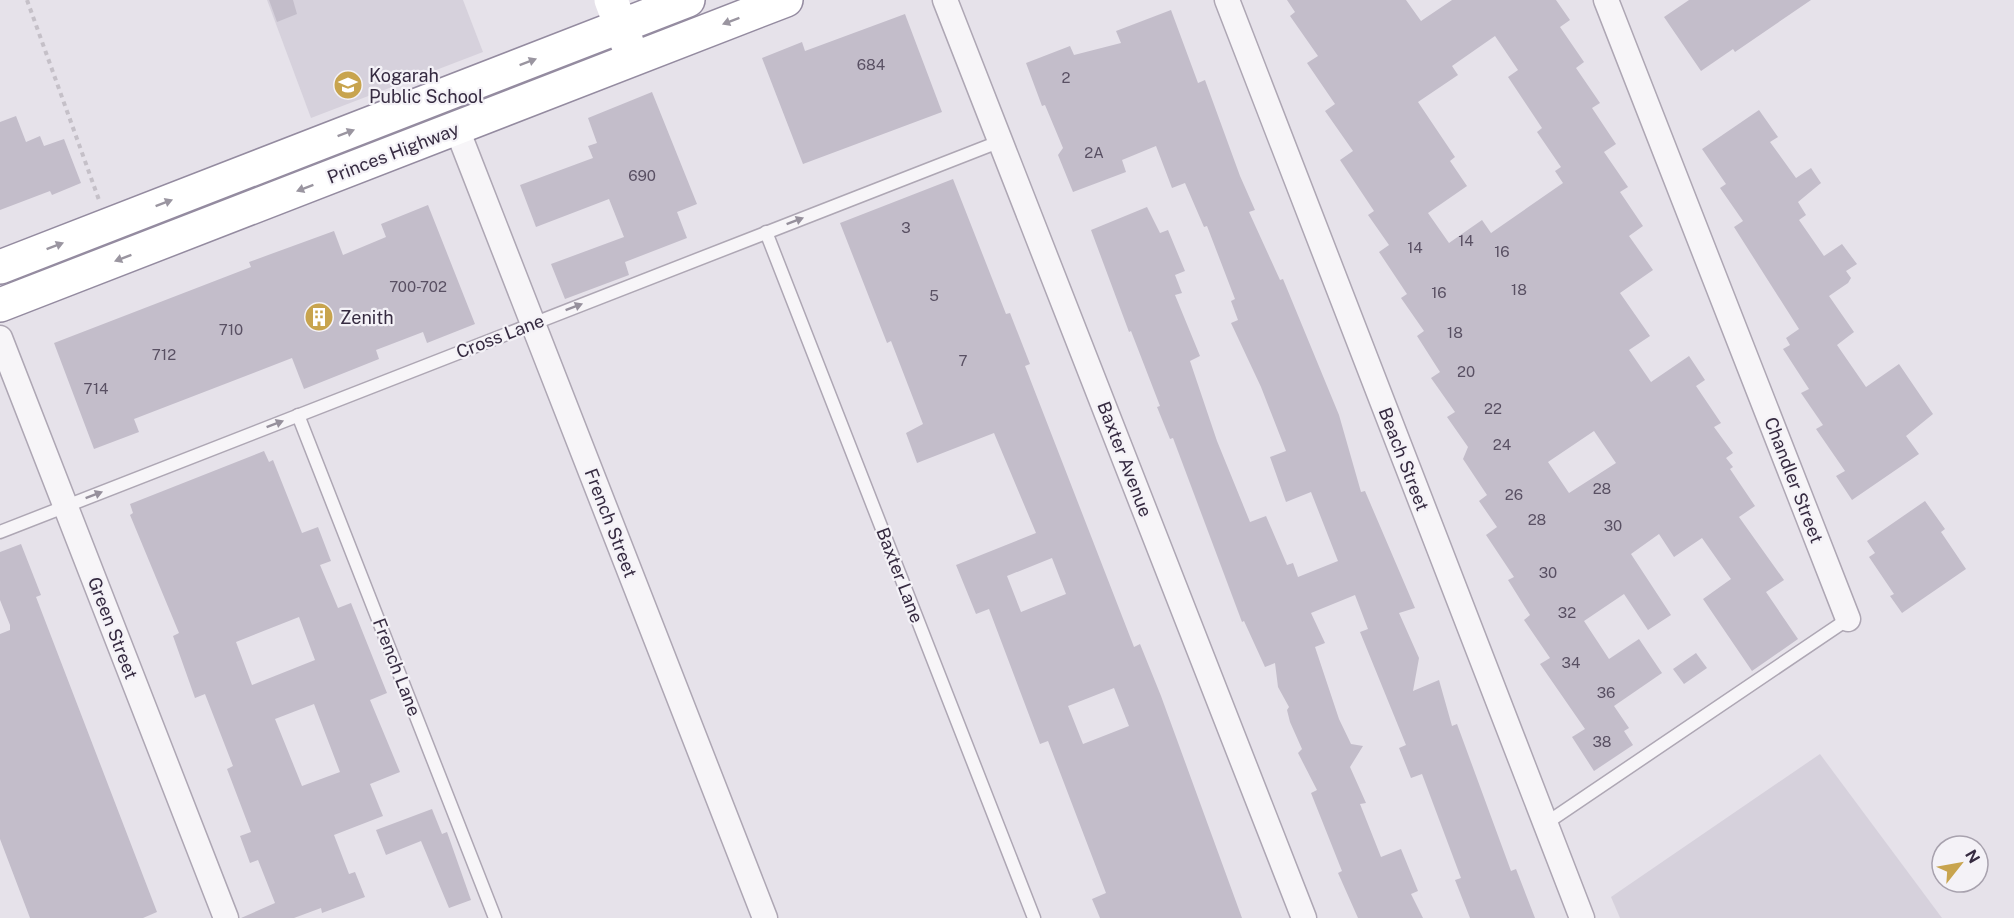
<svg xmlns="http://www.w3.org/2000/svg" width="2014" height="918" viewBox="0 0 2014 918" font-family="'Public Sans',sans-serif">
  <rect width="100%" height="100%" fill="#e6e2ea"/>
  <g fill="#d6d1dc">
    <polygon points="267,0 463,0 483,52 311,118"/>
    <polygon points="1820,754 1942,918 1620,918 1611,897"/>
  </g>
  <g fill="#c3bdca" fill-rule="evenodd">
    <polygon points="269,0 293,0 297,14 277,22"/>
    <path d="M1287,0H1406L1421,21L1452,0H1556L1570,20L1560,27L1584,62L1576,68L1600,103L1592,108L1616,144L1604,152L1628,187L1620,192L1643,226L1629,236L1653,270L1620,293L1650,336L1629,350L1651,382L1689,356L1705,380L1696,386L1721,423L1714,427L1733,453L1726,458L1733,467L1730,469L1755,506L1739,517L1784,580L1766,592L1798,639L1752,671L1703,599L1731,579L1702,538L1674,557L1659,534L1631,554L1671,615L1648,630L1624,594L1584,621L1609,659L1639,639L1662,673L1614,706L1629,728L1624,731L1633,745L1594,771L1572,737L1585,729L1540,664L1550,658L1524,620L1530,615L1508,580L1514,577L1486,535L1497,527L1479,501L1487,495L1463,459L1468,447L1447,417L1455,412L1431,378L1440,372L1417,336L1424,331L1401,298L1407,294L1379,252L1389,245L1368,215L1374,211L1340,160L1353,151L1325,111L1335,104L1307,63L1318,56L1290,16L1295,12ZM1495,36L1518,70L1508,77L1542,128L1537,132L1561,167L1555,171L1563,183L1491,233L1482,220L1449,243L1428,213L1467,186L1450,161L1455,157L1418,102L1458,75L1452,66ZM1594,431L1616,463L1569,493L1548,462Z"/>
    <polygon points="1689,0 1811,0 1735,52 1733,49 1701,71 1664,17"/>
    <polygon points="1171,10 1198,83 1205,80 1240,176 1255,210 1249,212 1280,280 1283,279 1339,415 1361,492 1365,491 1415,608 1399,613 1419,658 1413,691 1439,680 1452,726 1457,724 1511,871 1516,869 1535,918 1470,918 1455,880 1461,878 1422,774 1411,778 1399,748 1406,745 1360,632 1368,629 1355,595 1311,613 1325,643 1315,647 1339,719 1351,744 1363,746 1350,767 1366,803 1360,804 1381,857 1401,849 1418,891 1411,894 1423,918 1358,918 1338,873 1342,871 1311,793 1317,790 1298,753 1302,749 1290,722 1287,710 1289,707 1278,687 1275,663 1265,667 1244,621 1242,622 1173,438 1170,439 1157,407 1160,406 1131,331 1129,332 1091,230 1147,207 1160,233 1168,230 1185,271 1175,275 1182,293 1175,295 1200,356 1190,361 1217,441 1250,522 1266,516 1287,565 1293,563 1298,577 1338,561 1311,492 1286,502 1270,457 1286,451 1261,387 1231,323 1238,320 1231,301 1235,299 1207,226 1204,227 1185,183 1172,188 1156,146 1122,160 1126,172 1073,192 1058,155 1063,148 1045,105 1042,106 1026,63 1070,46 1074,55 1121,43 1116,31"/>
    <polygon points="905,14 942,112 803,164 762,58 802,42 805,51"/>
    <polygon points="652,92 697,204 677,212 687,238 625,262 629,275 565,299 551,264 624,237 609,199 536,227 520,185 593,158 588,146 597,143 588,118"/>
    <polygon points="1759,110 1778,137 1770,142 1796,178 1811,168 1821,183 1798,202 1806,215 1799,220 1824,256 1842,244 1857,264 1846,271 1851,278 1848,283 1829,296 1854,332 1837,345 1866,387 1899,364 1933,414 1906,436 1919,454 1852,500 1836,476 1845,471 1816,429 1823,425 1801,393 1809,389 1783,349 1790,345 1786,338 1799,329 1734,227 1743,221 1720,188 1726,184 1702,149"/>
    <polygon points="16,116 26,142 40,136 44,146 64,139 81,183 52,195 50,191 0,210 0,122"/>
    <path d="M953,179L1006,314L1010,313L1030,364L1025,366L1134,647L1140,644L1161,696L1242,918H1100L1092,899L1106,893L1048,741L1040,744L989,609L976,614L956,565L1036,533L994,433L917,463L906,433L923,424L891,341L887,343L840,223ZM1052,558L1066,594L1021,612L1007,576ZM1114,688L1129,726L1083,744L1068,706Z"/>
    <polygon points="428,205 475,324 427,343 423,332 376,350 379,359 304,389 292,358 134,419 139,432 94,449 54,343 251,267 249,262 334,231 343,255 386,237 381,224"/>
    <path d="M264,451L269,462L273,460L302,533L318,527L331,561L320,565L338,608L351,603L387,693L370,700L400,772L370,784L383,816L334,835L349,874L355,872L365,897L322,913L321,908L294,918H241L275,903L258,860L250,863L240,836L251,832L227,769L233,766L205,694L195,698L173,636L179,633L130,515L133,513L130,504ZM299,617L315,660L252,685L236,642ZM314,704L340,772L302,786L275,719Z"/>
    <polygon points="1925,501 1945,529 1941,532 1966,569 1902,613 1890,596 1894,594 1869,557 1875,553 1867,541"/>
    <polygon points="21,544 41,595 36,597 157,912 143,918 30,918 0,839 0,634 10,630 10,625 0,600 0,552"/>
    <polygon points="1696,653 1707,668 1684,684 1673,669"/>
    <polygon points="432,809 442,834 447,832 471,900 449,908 421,841 386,855 376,830"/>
  </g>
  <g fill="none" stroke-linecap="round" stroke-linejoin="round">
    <g stroke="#aea7b4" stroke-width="15">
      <g id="service">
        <polyline points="766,232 1034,918"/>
        <polyline points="298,415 495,918"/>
        <polyline points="0,532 1001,141"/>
        <polyline points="1545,824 1848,619"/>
      </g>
    </g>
    <g stroke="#aea7b4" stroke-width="27">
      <g id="minor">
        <polyline points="945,0 1304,918"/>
        <polyline points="1227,0 1582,918"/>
        <polyline points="1606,0 1848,619"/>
        <polyline points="457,129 765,918"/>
        <polyline points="0,338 226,918"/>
      </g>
    </g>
    <g stroke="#948ba0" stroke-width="36">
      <g id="trunk">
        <polyline points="0,267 688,0"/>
        <polyline points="0,305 786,0"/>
      </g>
    </g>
    <polyline stroke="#c5c0c8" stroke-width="4" stroke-dasharray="4.5 4.5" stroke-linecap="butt" points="27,0 99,200"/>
    <use href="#service" stroke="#f7f5f8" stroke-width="12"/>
    <use href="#minor" stroke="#f7f5f8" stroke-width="24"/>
    <polyline stroke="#fff" stroke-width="33" points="611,0 631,53"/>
    <use href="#trunk" stroke="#fff" stroke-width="33"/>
  </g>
  <defs><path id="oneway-solid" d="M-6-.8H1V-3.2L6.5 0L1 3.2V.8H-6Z" transform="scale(1.5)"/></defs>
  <g fill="#9a95a0">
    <use href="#oneway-solid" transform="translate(731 21) rotate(159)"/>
    <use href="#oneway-solid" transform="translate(528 62) rotate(-21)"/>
    <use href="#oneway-solid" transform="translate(346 133) rotate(-21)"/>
    <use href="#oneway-solid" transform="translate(305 188) rotate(159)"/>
    <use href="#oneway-solid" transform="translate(164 203) rotate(-21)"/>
    <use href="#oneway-solid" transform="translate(55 246) rotate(-21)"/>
    <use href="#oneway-solid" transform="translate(123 258) rotate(159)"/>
  </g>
  <g fill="#96909c">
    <use href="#oneway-solid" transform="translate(795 221) rotate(-21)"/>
    <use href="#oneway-solid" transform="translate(574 307) rotate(-21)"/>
    <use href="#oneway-solid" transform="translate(275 424) rotate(-21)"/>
    <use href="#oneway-solid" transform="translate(94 495) rotate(-21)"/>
  </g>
  <defs>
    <g id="school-disc" transform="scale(1.5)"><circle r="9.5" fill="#c8a44e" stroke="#f4f2f7"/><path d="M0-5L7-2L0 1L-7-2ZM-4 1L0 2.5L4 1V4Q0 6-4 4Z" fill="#fff"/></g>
    <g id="building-disc" transform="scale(1.5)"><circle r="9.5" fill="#c8a44e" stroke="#f4f2f7"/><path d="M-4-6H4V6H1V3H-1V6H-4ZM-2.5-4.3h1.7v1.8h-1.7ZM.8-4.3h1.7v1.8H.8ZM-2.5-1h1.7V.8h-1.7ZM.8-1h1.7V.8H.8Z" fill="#fff"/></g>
  </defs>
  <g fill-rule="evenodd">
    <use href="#school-disc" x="348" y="85"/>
    <use href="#building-disc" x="319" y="317"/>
  </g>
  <g text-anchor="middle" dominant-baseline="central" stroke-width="4.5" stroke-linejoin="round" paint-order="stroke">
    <g font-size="15" fill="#595063">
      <text x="871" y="64">684</text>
      <text x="1066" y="77">2</text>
      <text x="1094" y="152">2A</text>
      <text x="642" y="175">690</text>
      <text x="906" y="227">3</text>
      <text x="1466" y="240">14</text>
      <text x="1415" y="247">14</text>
      <text x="1502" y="251">16</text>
      <text x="418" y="286">700-702</text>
      <text x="1519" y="289">18</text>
      <text x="1439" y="292">16</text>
      <text x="934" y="295">5</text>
      <text x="231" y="329">710</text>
      <text x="1455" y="332">18</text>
      <text x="164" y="354">712</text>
      <text x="963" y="360">7</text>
      <text x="1466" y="371">20</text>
      <text x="96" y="388">714</text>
      <text x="1493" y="408">22</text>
      <text x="1502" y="444">24</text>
      <text x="1602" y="488">28</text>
      <text x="1514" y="494">26</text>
      <text x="1537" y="519">28</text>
      <text x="1613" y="525">30</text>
      <text x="1548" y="572">30</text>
      <text x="1567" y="612">32</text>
      <text x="1571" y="662">34</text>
      <text x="1606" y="692">36</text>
      <text x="1602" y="741">38</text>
    </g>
    <g font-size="18" fill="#362b41" stroke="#f4f2f7" text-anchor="start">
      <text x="369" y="75">Kogarah<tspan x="369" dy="21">Public School</tspan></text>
      <text x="340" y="317">Zenith</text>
    </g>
    <g font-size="18" fill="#362b41" stroke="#f4f2f7">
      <text transform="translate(393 153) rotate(-21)">Princes Highway</text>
      <text transform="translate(500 336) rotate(-21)">Cross Lane</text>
      <text transform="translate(1125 459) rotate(69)">Baxter Avenue</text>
      <text transform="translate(1404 459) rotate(69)">Beach Street</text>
      <text transform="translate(1794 480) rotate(69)">Chandler Street</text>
      <text transform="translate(611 523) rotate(69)">French Street</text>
      <text transform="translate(900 575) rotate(69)">Baxter Lane</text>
      <text transform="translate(113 628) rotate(69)">Green Street</text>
      <text transform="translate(397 667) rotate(69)">French Lane</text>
    </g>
  </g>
  <g transform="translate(1960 864) rotate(59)"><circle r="28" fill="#f4f2f7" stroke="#a8a2ae" stroke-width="1.5"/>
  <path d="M0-4.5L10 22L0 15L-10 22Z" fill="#c8a44e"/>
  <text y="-9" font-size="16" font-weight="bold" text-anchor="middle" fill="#362b41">N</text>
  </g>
</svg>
